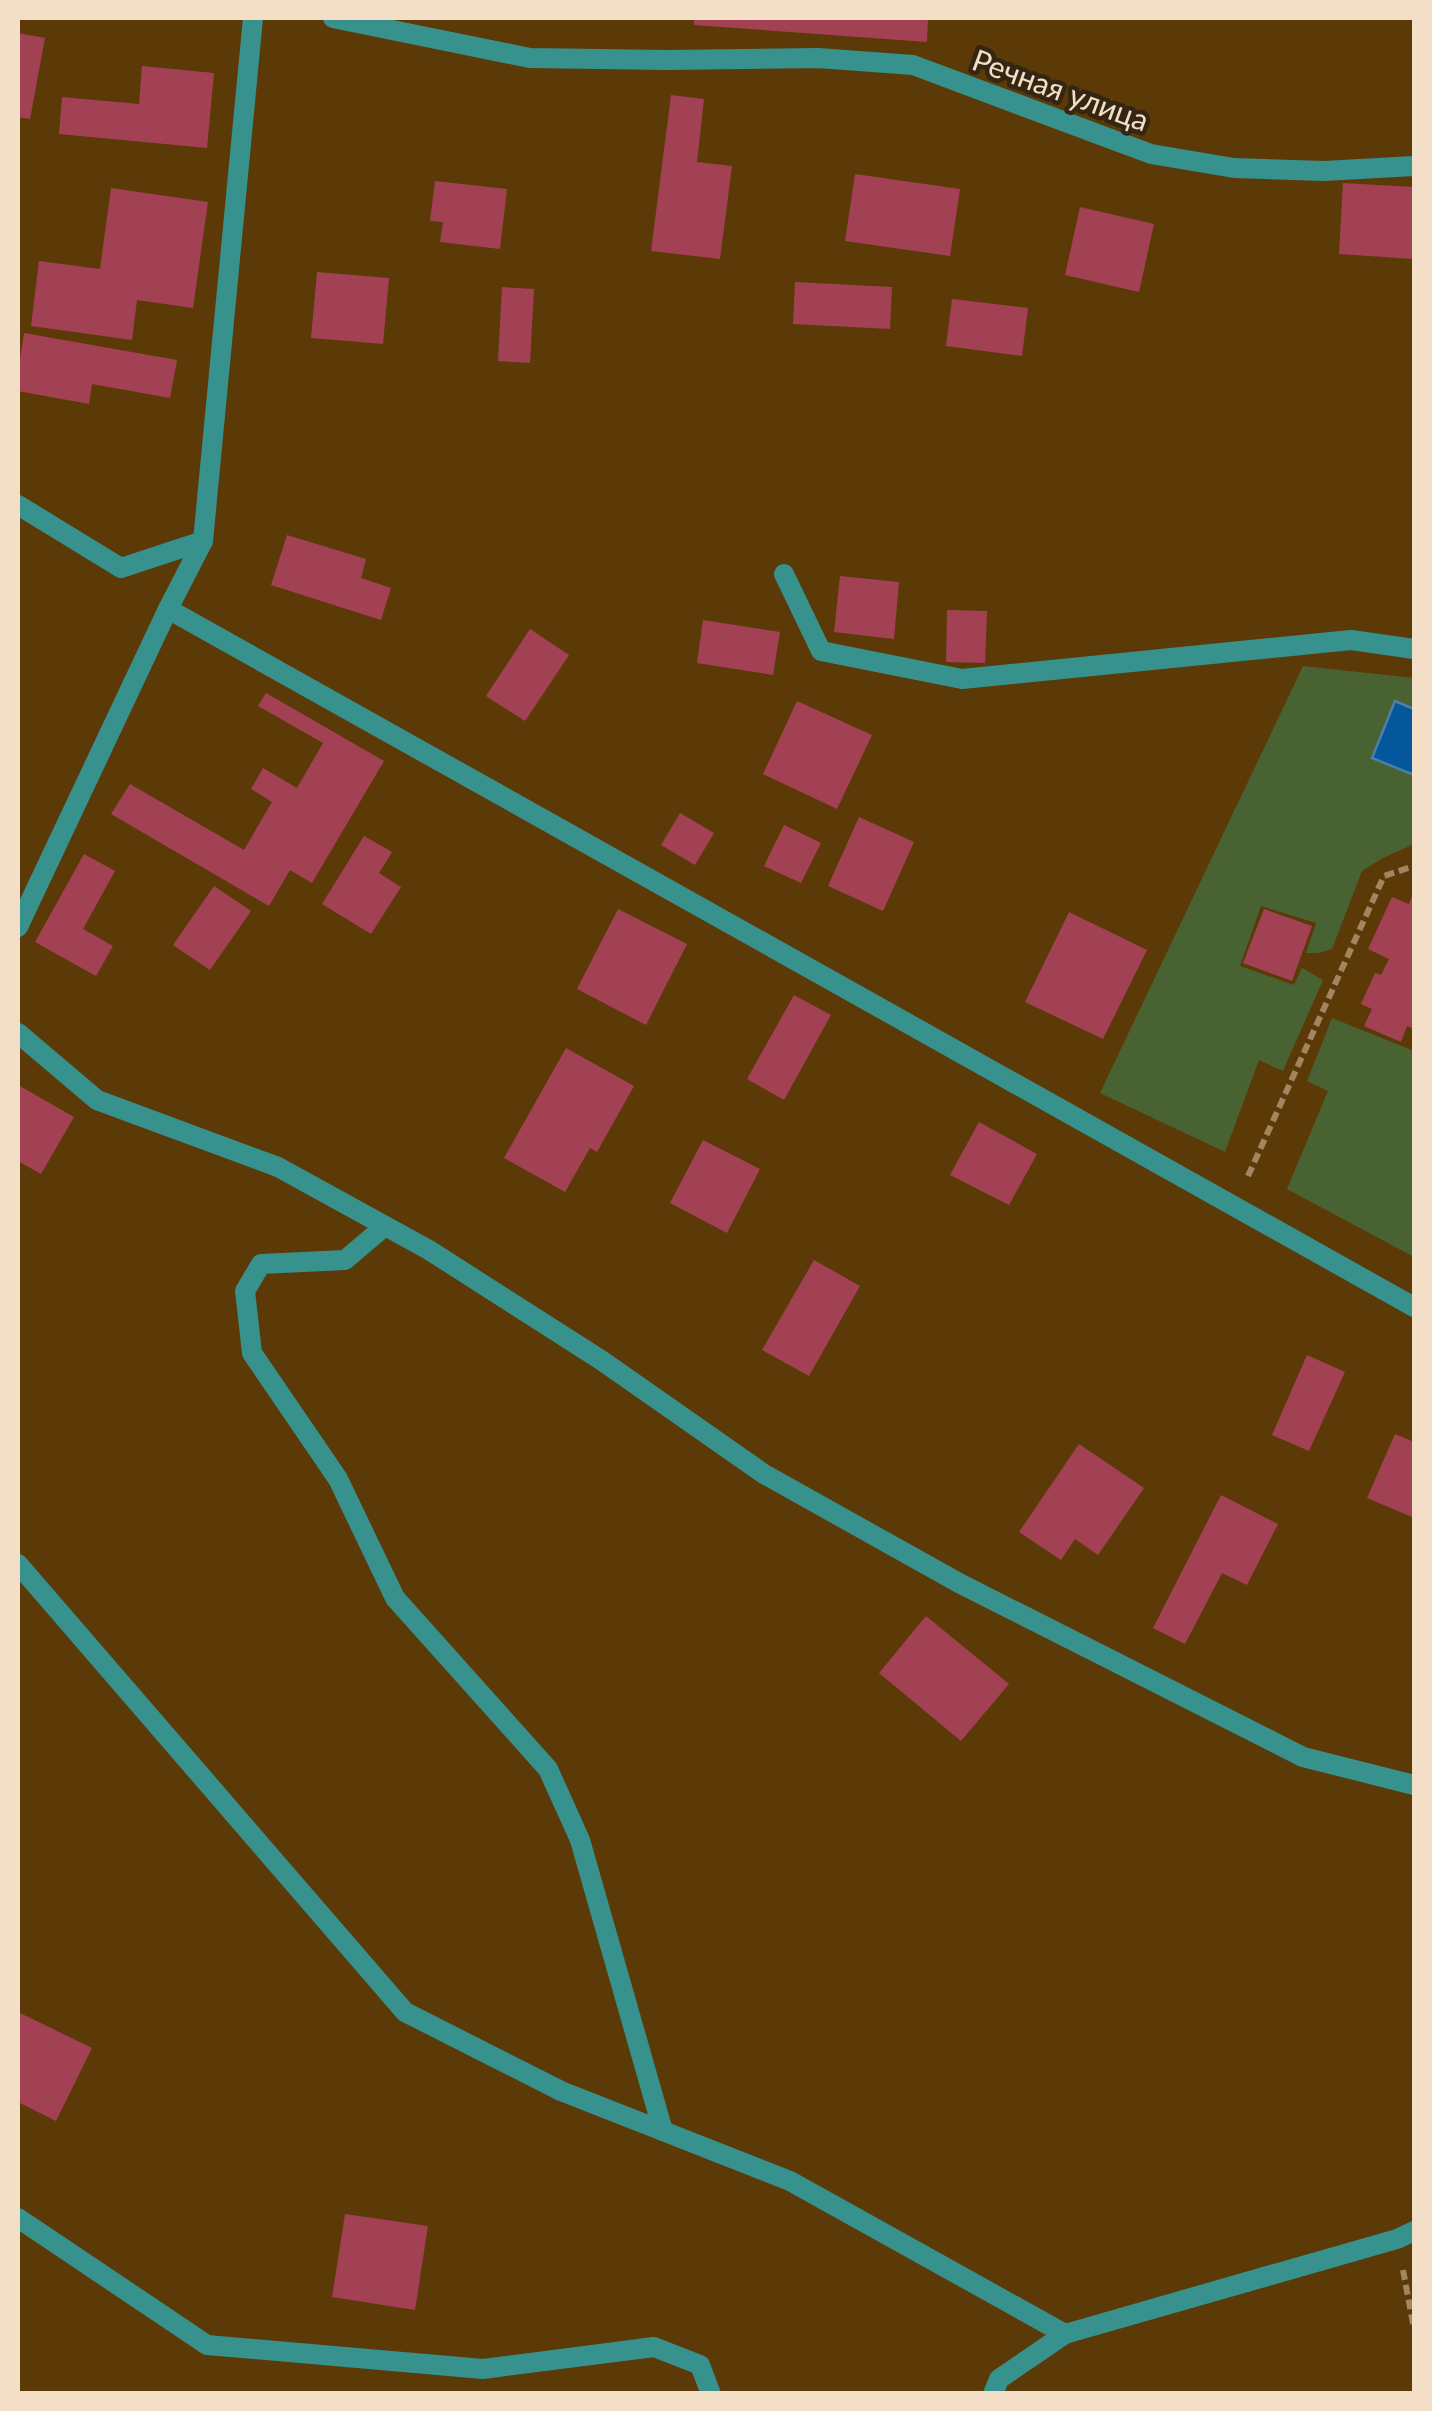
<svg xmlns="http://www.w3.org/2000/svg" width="1432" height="2411" viewBox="0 0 1432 2411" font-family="Lato,sans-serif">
  <rect width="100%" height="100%" fill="#5b3a08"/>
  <g fill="#496232">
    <polygon points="1303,666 1414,678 1414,844 1381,859 1362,871 1332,949 1319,953 1306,953 1316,923 1261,906 1240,966 1294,985 1302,968 1323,980 1283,1071 1259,1060 1225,1152 1100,1093"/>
    <polygon points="1332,1018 1414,1051 1414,1257 1287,1189 1328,1091 1307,1081"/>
  </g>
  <polygon fill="#05579b" stroke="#4c80a8" stroke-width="2.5" points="1395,701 1414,709 1414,775 1372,758"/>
  <g fill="#a34154">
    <polygon points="694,18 928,18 927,42 694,25"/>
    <polygon points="18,33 45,38 30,119 18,117"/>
    <polygon points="142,66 214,73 207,148 59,134 62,97 139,104"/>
    <polygon points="671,95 704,99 697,162 732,166 720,259 651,251"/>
    <polygon points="855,174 960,189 950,256 845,241"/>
    <polygon points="435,181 507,189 500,249 440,242 443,222 430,221"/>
    <polygon points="1343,183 1414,187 1414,259 1339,254"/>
    <polygon points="111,188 208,202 193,308 137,300 132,340 31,326 39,261 100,269"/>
    <polygon points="1080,207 1154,224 1139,292 1065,275"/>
    <polygon points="317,272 389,278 383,344 311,338"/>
    <polygon points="795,282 892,287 890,329 793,324"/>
    <polygon points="502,287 534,289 530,363 498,361"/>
    <polygon points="952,299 1028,308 1022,356 946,346"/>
    <polygon points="24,333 177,360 170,398 92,384 89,404 18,391 18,372"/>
    <polygon points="287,535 366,559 361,578 391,588 381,620 271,585"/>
    <polygon points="840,576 899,582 894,639 834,632"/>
    <polygon points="947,610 987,611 985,663 946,662"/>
    <polygon points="703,620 780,632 773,675 697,663"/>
    <polygon points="530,629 569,655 525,721 486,696"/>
    <polygon points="266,693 384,761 312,883 290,870 269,906 111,814 130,784 244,850 272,802 251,789 263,768 297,788 323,743 258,706"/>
    <polygon points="797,701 872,735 837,809 763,774"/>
    <polygon points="680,813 714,833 695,865 661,845"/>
    <polygon points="859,817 914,842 883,911 828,886"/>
    <polygon points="784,825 821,843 801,883 764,866"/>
    <polygon points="364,836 392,852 379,873 401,887 371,934 322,904"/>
    <polygon points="84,854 115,871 83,929 113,946 96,976 35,942"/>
    <polygon points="214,886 251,911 210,970 173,945"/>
    <polygon points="1414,891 1414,1029 1407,1026 1401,1042 1364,1026 1372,1009 1361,1004 1375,973 1381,975 1389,959 1368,949 1392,897 1409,904"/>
    <polygon points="618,909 687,944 646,1025 577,989"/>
    <polygon points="1264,909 1312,926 1292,981 1243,963"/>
    <polygon points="1069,912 1147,950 1103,1039 1025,1002"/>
    <polygon points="794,995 831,1015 784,1100 747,1079"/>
    <polygon points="566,1048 634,1086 597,1152 590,1148 565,1192 504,1158"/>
    <polygon points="18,1085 74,1117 41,1174 18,1161"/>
    <polygon points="979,1122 1037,1154 1009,1205 950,1175"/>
    <polygon points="703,1140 760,1169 727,1233 670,1203"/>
    <polygon points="814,1260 860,1286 809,1376 762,1350"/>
    <polygon points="1307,1355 1345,1372 1309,1451 1272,1435"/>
    <polygon points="1395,1434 1414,1442 1414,1511 1412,1517 1367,1498"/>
    <polygon points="1079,1444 1144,1488 1098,1555 1075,1539 1061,1560 1019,1532"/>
    <polygon points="1221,1495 1278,1524 1247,1585 1222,1573 1185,1644 1153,1628"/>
    <polygon points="926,1616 1009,1684 961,1741 879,1673"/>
    <polygon points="20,2013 92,2048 56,2121 18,2102 18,2018"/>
    <polygon points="345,2214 428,2226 415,2310 332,2297"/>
  </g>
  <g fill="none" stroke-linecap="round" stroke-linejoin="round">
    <g stroke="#a18660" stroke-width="6" stroke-dasharray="10 5" stroke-linecap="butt">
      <polyline points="1248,1176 1384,876 1414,866"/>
      <polyline points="1403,2270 1414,2329"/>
    </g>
    <g stroke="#37928e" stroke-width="20">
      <polyline points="333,18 530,58 667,60 818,58 913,65 1151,154 1234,168 1324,171 1414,166"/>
      <polyline points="18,505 121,568 203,541 253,18"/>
      <polyline points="784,574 821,651 962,679 1351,640 1414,649"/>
      <polyline points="168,609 1414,1307"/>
      <polyline points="18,927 168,609 203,541"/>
      <polyline points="18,1033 97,1100 278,1167 429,1250 601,1360 764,1474 959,1583 1303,1757 1414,1785"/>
      <polyline points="385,1226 345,1260 261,1264 245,1291 252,1353 338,1479 395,1598 548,1769 580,1840 663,2131"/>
      <polyline points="18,1564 405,2012 561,2091 790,2181 1065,2334"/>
      <polyline points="18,2218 207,2345 483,2369 654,2347 700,2365 711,2394"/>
      <polyline points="993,2394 999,2379 1065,2334 1397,2239 1414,2231"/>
    </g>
  </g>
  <g text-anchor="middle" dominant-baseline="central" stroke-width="9" stroke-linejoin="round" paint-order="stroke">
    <g font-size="30" fill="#f3dfc7" stroke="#352513">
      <text transform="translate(1061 89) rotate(20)">Речная улица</text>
    </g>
  </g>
  <rect width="1432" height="2411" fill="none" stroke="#f3dfc7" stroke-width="40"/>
</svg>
